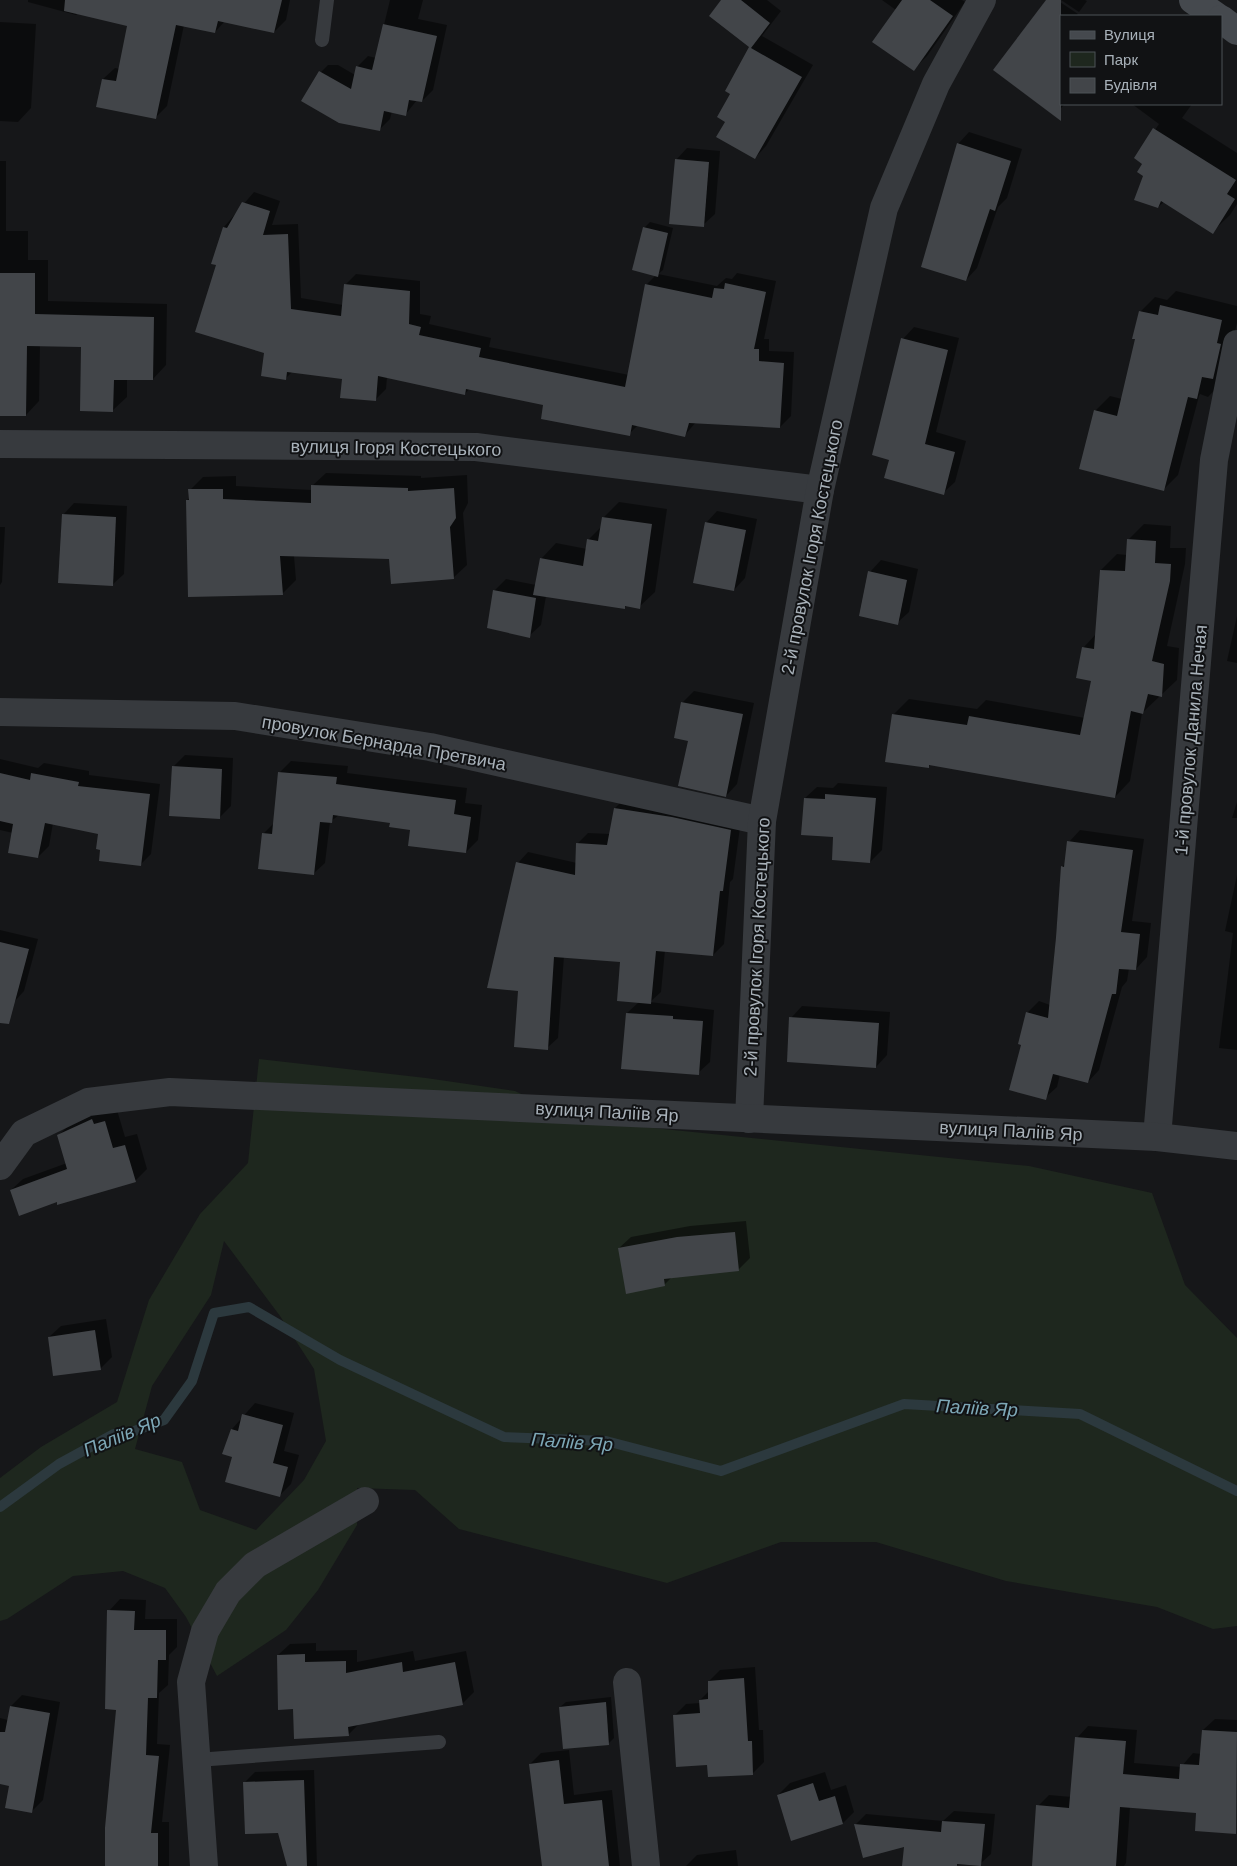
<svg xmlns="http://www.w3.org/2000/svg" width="1237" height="1866" viewBox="0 0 1237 1866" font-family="Arial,sans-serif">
  <rect width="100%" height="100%" fill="#161719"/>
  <path fill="#1e271e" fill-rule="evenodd" d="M259,1059L426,1078L515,1091L575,1120L1029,1166L1152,1193L1185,1285L1237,1338V1626L1213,1629L1157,1607L1006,1581L876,1542H781L667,1583L459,1529L415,1490L357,1488V1525L318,1590L286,1630L217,1676L186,1617L165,1588L123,1571L73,1576L7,1619L0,1621V1478L41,1447L117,1402L149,1300L200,1214L248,1163ZM224,1241L280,1316L314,1369L326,1441L304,1480L256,1530L200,1510L182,1462L135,1449L152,1386L211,1295Z"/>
  <g fill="#0007">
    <polygon points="28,0 290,0 286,20 274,32 225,21 215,32 184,25 167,106 155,118 103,79 115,68 120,69 129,25 78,13 76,15 28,2"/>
    <polygon points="390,0 423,0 418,19 447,25 433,90 422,101 417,100 405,115 392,111 390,119 379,130 317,76 328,65 338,65 355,75 357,67 368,56 376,58"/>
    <polygon points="722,0 767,0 781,11 762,36 813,65 766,146 755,158 727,121 751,46"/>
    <polygon points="882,0 962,0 965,2 927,56 914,69 896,10"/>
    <polygon points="1047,0 1057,0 1078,14 1076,16 1061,16 1061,104 1065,104 1054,115"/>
    <polygon points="1061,0 1085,0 1087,1 1079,12"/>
    <polygon points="0,22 36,24 31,108 18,122 0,121"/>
    <polygon points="1132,104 1192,104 1182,118 1237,153 1237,204 1230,215 1212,232 1164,202 1158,207 1144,176 1144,163 1136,158 1159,124"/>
    <polygon points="969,132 1022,149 1007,198 998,207 977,268 966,280 958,144"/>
    <polygon points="687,148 720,151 715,214 703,225 676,160"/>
    <polygon points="0,161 6,161 6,231 28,231 28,260 48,260 48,301 167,304 166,365 153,379 127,379 127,397 113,410 82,346 40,345 39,401 26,415 0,414"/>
    <polygon points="254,192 280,201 272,225 298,224 301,298 343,305 345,285 356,274 420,281 420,314 431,316 429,324 491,338 489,347 629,375 646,285 656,275 644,228 650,222 673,228 663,270 658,274 717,286 726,278 732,279 737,273 776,281 764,339 769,339 769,351 794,352 791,416 780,427 696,422 685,435 638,425 629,434 545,404 470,388 465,394 387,377 386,389 375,400 343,378 293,371 286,378 266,353 218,264 224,227"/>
    <polygon points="1176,291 1237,306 1237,323 1222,382 1208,397 1200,394 1199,396 1178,475 1163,490 1095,411 1110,396 1122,399 1137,338 1141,311 1155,297 1167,300"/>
    <polygon points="914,327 959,338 936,432 966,441 955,482 943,493 890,459 903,339"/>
    <polygon points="326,473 421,476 421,478 467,475 468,503 463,513 467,565 453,578 390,557 294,556 296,580 282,594 187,500 190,498 190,490 203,477 236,476 236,486 312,490 312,486"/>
    <polygon points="619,502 667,509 655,592 639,607 627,605 624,608 546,596 541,625 529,636 494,591 506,579 536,585 541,559 556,543 587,549 588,540 602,526 604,517"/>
    <polygon points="74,503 127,506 124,574 112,585 63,515"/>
    <polygon points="717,511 757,519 745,578 734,590 706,523"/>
    <polygon points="1144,524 1171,526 1170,548 1186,548 1185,564 1167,646 1179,648 1177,680 1142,713 1130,781 1115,797 931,764 928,767 893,715 909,699 977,709 986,700 1085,718 1093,680 1078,677 1084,647 1096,634 1101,570 1117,554 1127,555 1128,540"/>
    <polygon points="0,527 5,527 2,582 0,585"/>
    <polygon points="881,560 918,569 909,612 897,623 870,572"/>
    <polygon points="1237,616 1237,663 1227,661"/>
    <polygon points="694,691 754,703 737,784 726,796 689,740 682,703"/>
    <polygon points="185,755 233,758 231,806 219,818 173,767"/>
    <polygon points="0,759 38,768 44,763 89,771 89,775 160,784 151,854 140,865 100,833 53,823 49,846 38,857 13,833 0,830"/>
    <polygon points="291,761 348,766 347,773 467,788 465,803 482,805 478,840 466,852 392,822 339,815 330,822 325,863 313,874 263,834 274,823 280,772"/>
    <polygon points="838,783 887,787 882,850 870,862 835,836 805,798 817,787 833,788"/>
    <polygon points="626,797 741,820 733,879 730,882 724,944 713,955 665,950 661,992 650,1002 714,1010 710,1062 698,1073 627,1013 639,1002 622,961 564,956 558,1038 547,1048 520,990 518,863 528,852 577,863 578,843 588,833 610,834 615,808"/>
    <polygon points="1237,802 1237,818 1232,818"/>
    <polygon points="1080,830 1144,839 1132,921 1151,923 1147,957 1136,969 1129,968 1127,981 1122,987 1099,1070 1088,1082 1060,1074 1057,1087 1045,1098 1023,1044 1027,1013 1039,1001 1050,1005 1062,867 1066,863 1069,842"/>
    <polygon points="1237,875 1237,1050 1219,1048 1233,933 1225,931"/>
    <polygon points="0,930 38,939 24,991 15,1001 0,997"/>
    <polygon points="802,1006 890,1012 887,1055 876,1067 791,1018"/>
    <polygon points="104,1109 117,1110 125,1137 137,1134 147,1169 135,1181 57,1201 11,1190 23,1179 67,1163 59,1135 70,1124"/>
    <polygon points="746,1221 750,1258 738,1270 673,1276 664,1285 619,1248 631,1237 690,1226"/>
    <polygon points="106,1319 112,1357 100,1369 49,1337 61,1326"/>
    <polygon points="255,1403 294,1413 284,1451 299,1455 291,1484 280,1495 234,1456 224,1453 232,1429"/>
    <polygon points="120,1599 146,1600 145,1619 177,1619 177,1647 169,1655 168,1685 159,1693 157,1744 170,1745 162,1822 169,1822 169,1866 106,1866 117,1708 109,1611"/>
    <polygon points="316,1643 316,1651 357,1650 357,1662 413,1651 415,1661 466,1651 474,1692 462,1704 359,1724 348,1735 278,1655 290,1644"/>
    <polygon points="755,1667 759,1730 763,1730 764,1762 753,1773 708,1763 674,1716 686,1704 700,1703 700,1700 709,1691 709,1681 720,1670"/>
    <polygon points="22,1695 60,1702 43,1800 31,1812 10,1785 0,1783 0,1718 8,1720 11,1706"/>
    <polygon points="611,1697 614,1738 609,1743 564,1748 560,1707 566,1702"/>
    <polygon points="1215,1719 1237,1720 1235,1832 1198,1812 1130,1807 1126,1863 1124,1866 1052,1866 1037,1807 1049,1795 1072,1797 1077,1738 1088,1726 1137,1730 1134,1763 1181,1767 1193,1753 1201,1754 1203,1730"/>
    <polygon points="569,1750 574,1795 612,1790 620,1866 543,1866 530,1764 541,1753"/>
    <polygon points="314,1770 317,1866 288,1866 279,1831 244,1783 255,1772"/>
    <polygon points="825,1772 831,1790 846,1785 854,1812 843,1823 778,1795 790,1783"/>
    <polygon points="954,1811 995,1814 991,1854 980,1864 904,1866 906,1845 855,1825 866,1814 943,1821"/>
    <polygon points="736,1850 738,1866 686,1866 697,1855"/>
  </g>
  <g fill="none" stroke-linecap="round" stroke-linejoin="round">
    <polyline stroke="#2c393e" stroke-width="10" points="0,1507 59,1464 114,1434 129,1433 164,1420 192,1381 214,1313 249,1307 340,1360 504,1437 606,1441 721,1471 904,1404 1080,1414 1237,1491"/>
  </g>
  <g fill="#424549">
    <polygon points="65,0 282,0 274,33 218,21 215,33 176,25 156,119 96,107 102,79 116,81 127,26 64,11"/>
    <polygon points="721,0 741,0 770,23 751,48 802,77 755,159 716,137 725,122 717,117 730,94 725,91 749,47 709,16"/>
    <polygon points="902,0 930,0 953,16 914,71 872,42"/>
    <polygon points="1046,0 1061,0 1061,121 993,70"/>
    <polygon points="383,24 437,36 422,102 409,100 406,116 384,111 380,131 339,123 301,101 319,71 351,89 356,66 372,70"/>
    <polygon points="1153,128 1236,180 1227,194 1235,199 1213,234 1161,201 1158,208 1134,200 1143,176 1137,172 1142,164 1134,158"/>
    <polygon points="957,143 1011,161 995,211 990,209 966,281 921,267"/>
    <polygon points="675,159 709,162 704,227 669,224"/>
    <polygon points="242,202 270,211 263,235 288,234 291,309 341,316 344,284 410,291 409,324 421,327 419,335 481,348 479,357 625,387 645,284 712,298 714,288 724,289 725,283 766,292 754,349 759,349 759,361 784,363 780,428 689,423 685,437 632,425 630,436 541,419 543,405 466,389 465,395 378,376 376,401 340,398 342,379 287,372 286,380 261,376 264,353 195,332 216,265 211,264 223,227 227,228"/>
    <polygon points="643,227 668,233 658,277 632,270"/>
    <polygon points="0,273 35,273 35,314 154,317 153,380 114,380 113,412 80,411 81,347 27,346 26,416 0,416"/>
    <polygon points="1160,305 1222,320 1217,343 1221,344 1213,379 1202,377 1197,399 1188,397 1164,491 1079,469 1094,410 1117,416 1135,339 1132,339 1139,311 1158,315"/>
    <polygon points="901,338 948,350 925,444 955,452 944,495 884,478 889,460 872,455"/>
    <polygon points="311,485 408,488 408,491 454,488 456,518 450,527 454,579 391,584 389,559 280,556 283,595 188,597 186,500 189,500 188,489 223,489 223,499 311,503"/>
    <polygon points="62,514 116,517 113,586 58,583"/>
    <polygon points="602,517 652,524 640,609 625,606 625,609 533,595 540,558 583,566 587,539 598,541"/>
    <polygon points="705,522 746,530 734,591 693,583"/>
    <polygon points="1127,539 1156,541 1155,563 1171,564 1170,581 1152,661 1164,664 1162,697 1148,694 1143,714 1131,711 1115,798 929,765 929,768 885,762 892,714 967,725 969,716 1080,735 1091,681 1076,678 1082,647 1094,649 1100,570 1125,571"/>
    <polygon points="868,571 907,580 898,625 859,616"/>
    <polygon points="493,590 536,598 530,638 487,628"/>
    <polygon points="681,702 743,714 726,797 678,786 688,741 674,738"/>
    <polygon points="172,766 222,769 220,819 169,816"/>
    <polygon points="278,772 337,777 336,784 456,800 454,814 471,817 466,853 408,846 410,830 389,827 390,823 333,815 332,823 320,822 314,875 258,869 262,833 272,834"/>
    <polygon points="0,773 30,780 31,773 79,782 78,786 150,794 141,866 99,861 100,850 96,849 98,834 45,823 38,858 8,853 13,824 0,821"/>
    <polygon points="825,794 876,798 870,863 832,860 833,837 801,835 804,798 825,799"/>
    <polygon points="614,808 672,817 731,830 723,891 720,891 713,956 656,951 651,1004 617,1001 620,962 554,957 548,1050 514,1047 518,991 487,988 516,862 575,875 576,843 607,845"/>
    <polygon points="1067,841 1133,850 1121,932 1140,934 1136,970 1119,969 1116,994 1112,994 1088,1083 1053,1074 1046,1100 1009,1090 1021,1045 1018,1044 1026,1012 1048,1018 1056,937 1061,866 1064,867"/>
    <polygon points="0,942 29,949 9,1024 0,1023"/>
    <polygon points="626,1013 673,1016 673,1019 703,1021 699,1075 621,1069"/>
    <polygon points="789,1017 879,1023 876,1068 787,1062"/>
    <polygon points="92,1119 94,1124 105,1121 113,1148 125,1145 136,1182 57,1205 57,1202 19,1216 10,1190 67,1169 57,1135"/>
    <polygon points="735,1232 739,1271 664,1279 665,1286 626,1294 618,1248 677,1237"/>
    <polygon points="95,1330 101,1370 53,1376 48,1337"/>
    <polygon points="242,1414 283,1425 273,1463 288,1467 280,1497 225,1482 232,1457 222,1454 231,1429 238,1431"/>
    <polygon points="107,1610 135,1611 134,1630 166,1630 166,1660 158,1660 157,1698 148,1698 146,1755 159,1756 151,1833 158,1833 158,1866 105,1866 105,1828 116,1710 105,1709"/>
    <polygon points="305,1654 305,1662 346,1661 346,1673 402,1662 403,1672 455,1662 463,1705 348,1727 349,1736 294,1739 293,1709 278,1710 277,1655"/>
    <polygon points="744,1678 748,1741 752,1741 753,1775 708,1777 707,1765 676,1767 673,1715 700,1713 699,1700 708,1699 708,1681"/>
    <polygon points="606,1702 609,1745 563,1749 559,1707"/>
    <polygon points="10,1706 50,1713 32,1813 5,1808 9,1786 0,1784 0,1732 5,1732"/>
    <polygon points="1202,1730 1237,1732 1236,1834 1195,1831 1196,1813 1120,1807 1116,1866 1032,1866 1036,1805 1069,1808 1075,1737 1126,1741 1123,1774 1179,1779 1180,1764 1199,1765"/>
    <polygon points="559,1760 564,1804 602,1800 609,1866 542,1866 529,1764"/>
    <polygon points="304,1780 307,1866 287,1866 278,1833 245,1834 243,1782"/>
    <polygon points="813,1783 819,1801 835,1796 843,1824 791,1841 777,1795"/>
    <polygon points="942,1821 985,1824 981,1866 957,1864 957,1866 902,1866 904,1847 863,1858 854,1824 941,1832"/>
  </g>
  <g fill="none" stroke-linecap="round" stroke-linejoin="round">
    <g stroke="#373a3e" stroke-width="14">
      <polyline points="322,40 327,0"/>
      <polyline points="197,1760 439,1742"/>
    </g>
    <g stroke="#373a3e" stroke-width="28">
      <polyline points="0,444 476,447 820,490"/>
      <polyline points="0,712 235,716 430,747 762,821"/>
      <polyline points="749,1119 762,821 820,490 884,208 936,84 982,0"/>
      <polyline points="1157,1137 1214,460 1237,344"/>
      <polyline points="0,1166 24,1133 88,1102 170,1092 1157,1137 1237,1146"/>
      <polyline points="627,1682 646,1866"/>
      <polyline points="204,1866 191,1682 205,1631 228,1592 255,1565 365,1501"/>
    </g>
    <g stroke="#45494e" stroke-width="28">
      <polyline points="1193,0 1216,16"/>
      <polyline points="1221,19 1237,31"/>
    </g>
  </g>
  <g text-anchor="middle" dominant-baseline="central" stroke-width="4" stroke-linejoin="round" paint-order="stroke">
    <g font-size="18" fill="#a8b1b9" stroke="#111214">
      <text transform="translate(396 448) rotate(1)">вулиця Ігоря Костецького</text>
      <text transform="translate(812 547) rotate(-79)">2-й провулок Ігоря Костецького</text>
      <text transform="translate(1191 740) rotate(-85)">1-й провулок Данила Нечая</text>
      <text transform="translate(384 743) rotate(10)">провулок Бернарда Претвича</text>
      <text transform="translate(757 947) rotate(-87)">2-й провулок Ігоря Костецького</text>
      <text transform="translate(607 1112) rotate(3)">вулиця Паліїв Яр</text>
      <text transform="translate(1011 1131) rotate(3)">вулиця Паліїв Яр</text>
    </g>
    <g font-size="19" font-style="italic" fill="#7da7b6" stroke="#111214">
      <text transform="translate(977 1408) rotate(3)">Паліїв Яр</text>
      <text transform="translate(122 1435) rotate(-23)">Паліїв Яр</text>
      <text transform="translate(572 1442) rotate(4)">Паліїв Яр</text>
    </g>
  </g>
  <rect x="1060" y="15" width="162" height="90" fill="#111214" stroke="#4d5256"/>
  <rect x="1070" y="31" width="25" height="8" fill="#45494e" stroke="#4d5256"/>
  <text x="1104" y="40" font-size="15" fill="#a8b1b9">Вулиця</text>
  <rect x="1070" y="52" width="25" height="15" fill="#1e271e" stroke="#4d5256"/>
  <text x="1104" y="65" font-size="15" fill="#a8b1b9">Парк</text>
  <rect x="1070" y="78" width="25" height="15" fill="#424549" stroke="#4d5256"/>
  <text x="1104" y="90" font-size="15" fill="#a8b1b9">Будівля</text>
</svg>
